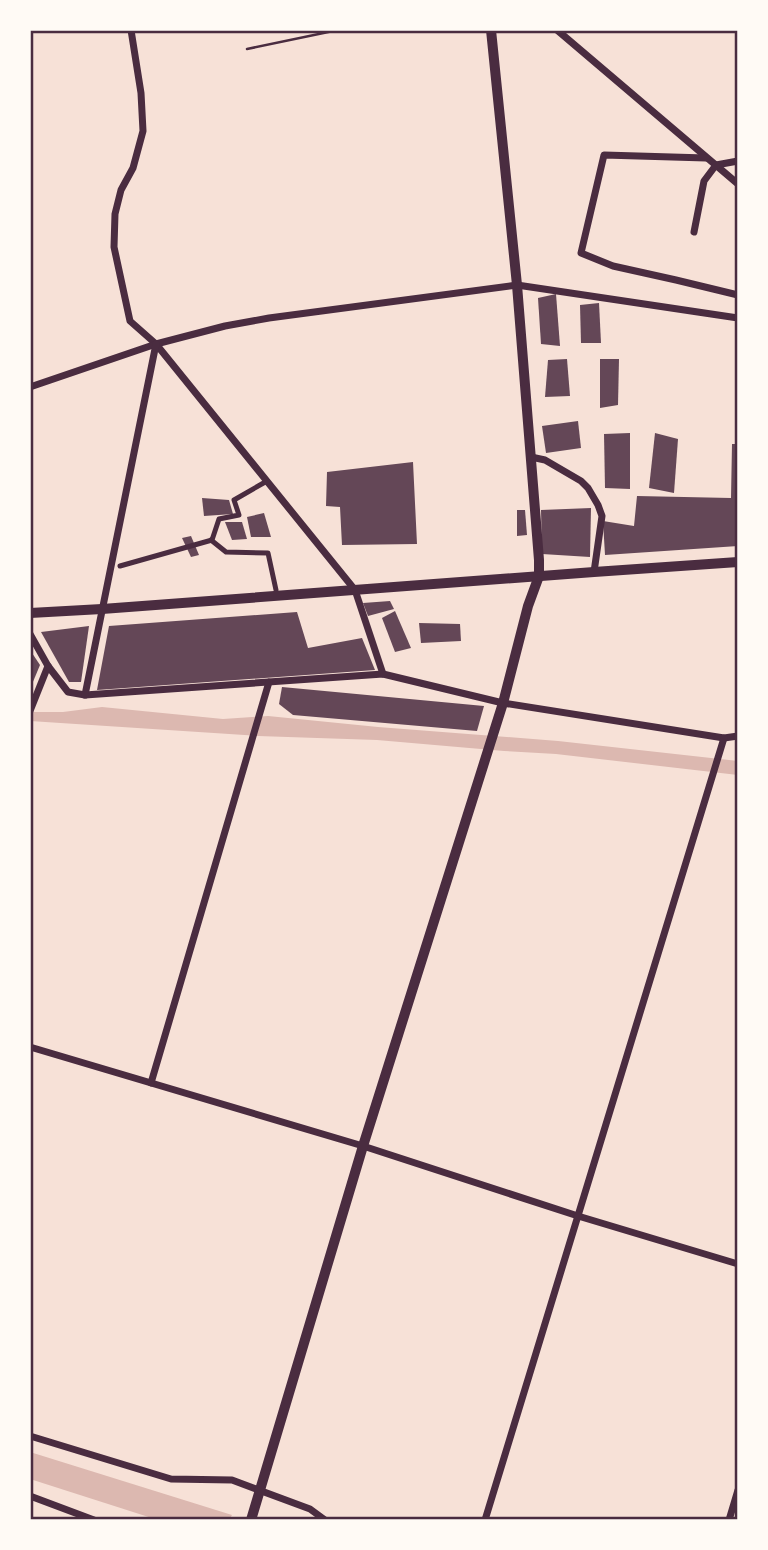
<svg xmlns="http://www.w3.org/2000/svg" width="768" height="1550" viewBox="0 0 768 1550" font-family="Mulish,sans-serif">
  <rect width="100%" height="100%" fill="#f7e1d7"/>
  <g fill="#dcb8b0">
    <polygon points="102,707 223,719 268,716 378,727 558,741 738,761 738,775 556,754 504,751 377,740 258,736 30,721 30,712 63,712"/>
    <polygon points="30,1452 232,1515 229,1520 158,1520 30,1479"/>
  </g>
  <g fill="#644757">
    <polygon points="556,294 560,346 541,344 538,298"/>
    <polygon points="599,303 601,343 581,343 580,305"/>
    <polygon points="567,359 570,396 545,397 548,360"/>
    <polygon points="600,359 619,359 618,405 600,408"/>
    <polygon points="578,421 581,448 546,453 542,426"/>
    <polygon points="630,433 630,489 605,488 604,434"/>
    <polygon points="655,433 678,439 674,493 649,488"/>
    <polygon points="732,444 738,444 738,546 605,555 603,521 634,526 637,496 731,498"/>
    <polygon points="413,462 417,544 342,545 340,507 326,506 327,472"/>
    <polygon points="202,498 229,500 233,514 204,516"/>
    <polygon points="591,508 590,557 542,554 541,510"/>
    <polygon points="517,510 525,510 527,535 517,536"/>
    <polygon points="264,513 271,537 251,537 247,517"/>
    <polygon points="225,522 242,522 247,539 232,540"/>
    <polygon points="191,536 199,555 191,557 182,538"/>
    <polygon points="390,601 394,609 368,616 363,603"/>
    <polygon points="395,611 411,648 395,652 382,618"/>
    <polygon points="297,612 308,648 362,638 375,670 97,690 109,626"/>
    <polygon points="419,623 460,624 461,641 421,643"/>
    <polygon points="89,626 81,682 69,682 41,632"/>
    <polygon points="30,650 40,665 30,689"/>
    <polygon points="282,687 484,706 477,731 293,715 279,704"/>
  </g>
  <g fill="none" stroke-linecap="round" stroke-linejoin="round">
    <polyline stroke="#4a2c40" stroke-width="2.5" points="247,49 338,30"/>
    <g stroke="#4a2c40" stroke-width="5">
      <polyline points="211,540 226,552 268,553 276,590"/>
      <polyline points="120,566 212,540 219,519 239,515 234,500 267,481"/>
    </g>
    <g stroke="#4a2c40" stroke-width="7">
      <polyline points="131,30 141,93 143,131 133,168 121,190 115,214 114,247 130,321 156,344 355,590 383,674"/>
      <polyline points="557,30 738,184"/>
      <polyline points="706,158 604,155 581,253 613,266 676,280 738,295"/>
      <polyline points="694,232 704,181 716,165 738,161"/>
      <polyline points="30,387 156,344 225,326 269,318 517,285 738,318"/>
      <polyline points="531,457 545,460 581,481 588,488 598,505 602,516 594,572"/>
      <polyline points="30,634 48,666 68,692 85,695 383,674 503,703 724,738 738,736"/>
      <polyline points="85,695 156,344"/>
      <polyline points="30,711 48,666"/>
      <polyline points="30,1047 363,1146 578,1216 738,1264"/>
      <polyline points="151,1083 269,682"/>
      <polyline points="30,1436 171,1479 232,1480 310,1509 325,1520"/>
      <polyline points="30,1496 94,1520"/>
      <polyline points="485,1520 724,738"/>
      <polyline points="729,1520 738,1490"/>
    </g>
    <polyline stroke="#4a2c40" stroke-width="10" points="251,1520 363,1146 503,703 528,606 539,576 539,560 517,285 491,30"/>
    <polyline stroke="#4a2c40" stroke-width="10" points="30,613 102,609 594,572 738,562"/>
  </g>
  <rect width="768" height="1550" fill="none" stroke="#fffaf5" stroke-width="63"/>
  <rect x="32" y="32" width="704" height="1486" fill="none" stroke="#4a2c40" stroke-width="2.5"/>
</svg>
